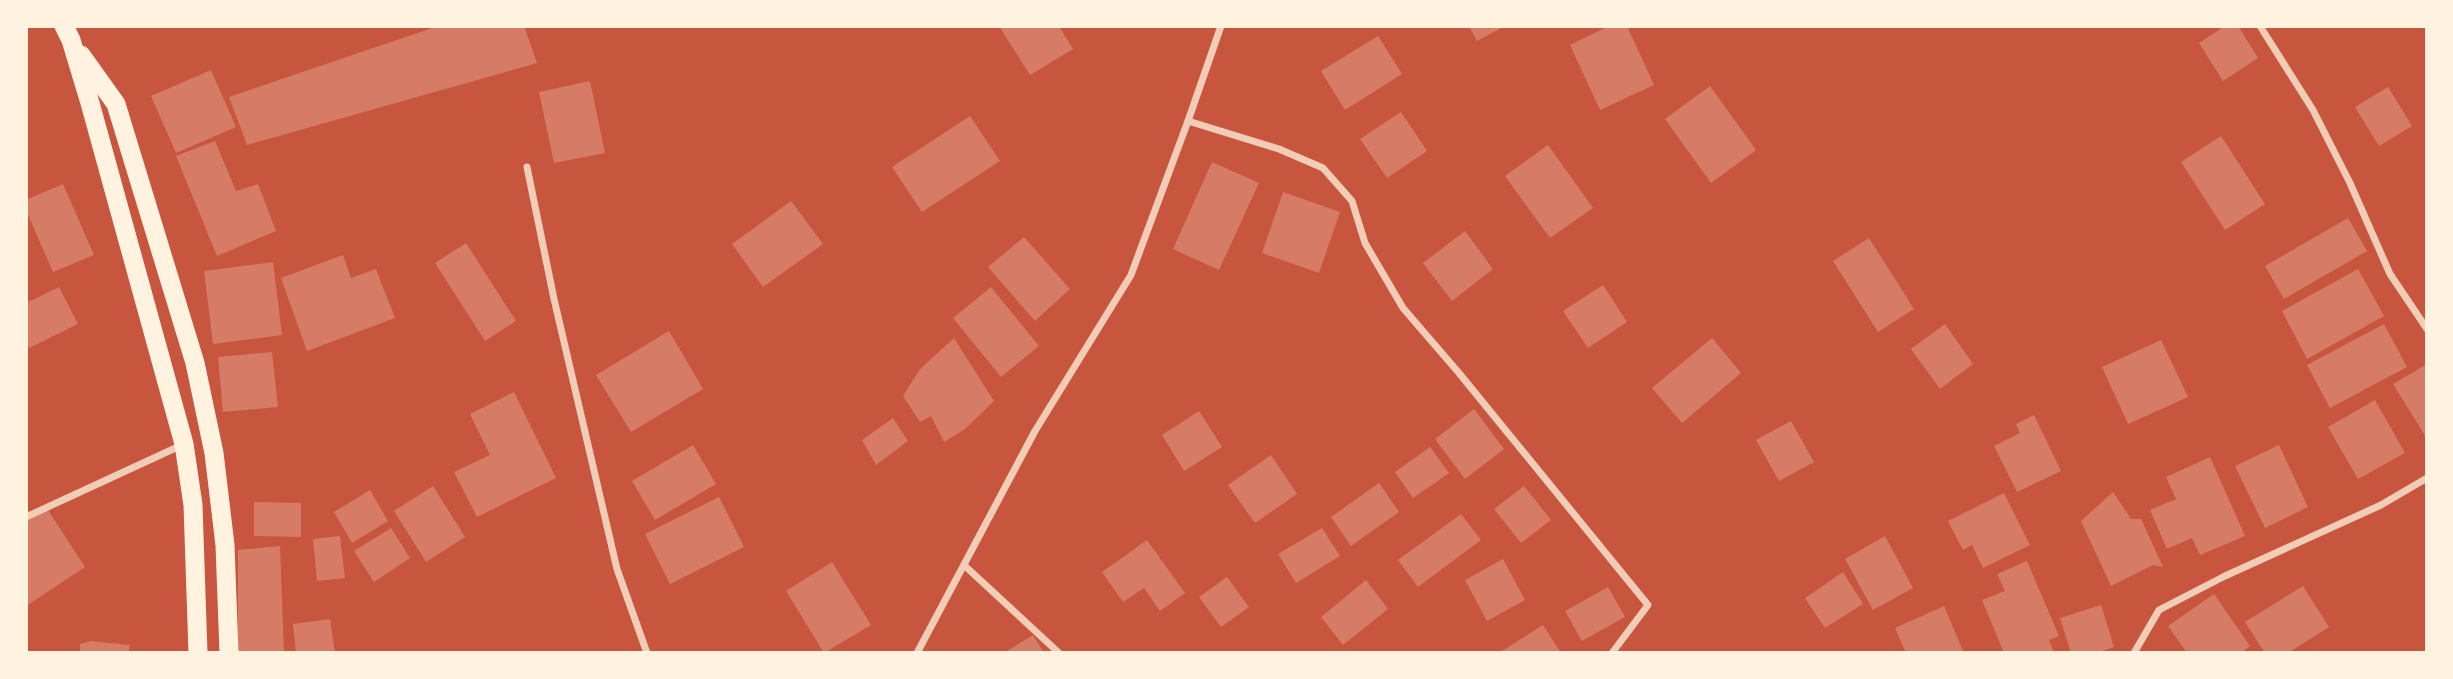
<svg xmlns="http://www.w3.org/2000/svg" width="2453" height="679" font-family="Karla,sans-serif">
<style>
.building{fill:#d67c66}
.lines{fill:none;stroke-linecap:round;stroke-linejoin:round}
.minor{stroke:#f1ccb7;stroke-width:7}
.trunk{stroke:#fff3e0;stroke-width:19}
</style>
<rect width="100%" height="100%" fill="#c8553d"/>
<g class="building">
<polygon points="438,26 524,26 537,63 247,145 229,97"/>
<polygon points="999,26 1059,26 1073,49 1030,75"/>
<polygon points="1469,26 1505,26 1477,41"/>
<polygon points="1609,26 1627,26 1654,85 1600,110 1570,45"/>
<polygon points="2225,26 2238,26 2258,58 2223,81 2199,43"/>
<polygon points="1378,36 1402,74 1345,110 1321,71"/>
<polygon points="211,70 236,127 176,153 151,96"/>
<polygon points="590,81 605,153 554,163 539,92"/>
<polygon points="1710,86 1756,150 1711,183 1665,119"/>
<polygon points="2388,87 2412,126 2379,146 2355,107"/>
<polygon points="1401,112 1427,151 1387,178 1360,139"/>
<polygon points="970,116 1000,161 922,212 892,167"/>
<polygon points="2221,136 2265,204 2225,230 2181,162"/>
<polygon points="215,141 236,191 258,184 276,231 217,256 176,156"/>
<polygon points="1548,145 1593,208 1550,238 1505,176"/>
<polygon points="1212,162 1259,183 1219,270 1173,249"/>
<polygon points="63,184 94,255 53,272 26,210 26,200"/>
<polygon points="1283,192 1340,212 1319,273 1262,253"/>
<polygon points="791,201 823,244 763,287 732,244"/>
<polygon points="2348,218 2367,251 2284,299 2265,266"/>
<polygon points="1465,231 1493,269 1452,301 1423,263"/>
<polygon points="1024,237 1070,289 1035,321 988,267"/>
<polygon points="1869,238 1914,309 1878,332 1833,261"/>
<polygon points="466,243 516,321 485,341 435,263"/>
<polygon points="343,255 351,278 376,269 395,318 307,351 281,278"/>
<polygon points="273,262 282,335 213,344 204,271"/>
<polygon points="2358,269 2384,316 2307,359 2282,311"/>
<polygon points="1603,285 1627,322 1588,348 1563,311"/>
<polygon points="59,287 78,324 29,348 26,342 26,303"/>
<polygon points="991,287 1039,346 1001,377 953,318"/>
<polygon points="1945,324 1973,364 1940,389 1911,349"/>
<polygon points="2384,324 2407,367 2330,408 2307,365"/>
<polygon points="669,331 703,389 631,432 596,375"/>
<polygon points="954,338 994,401 965,429 944,442 931,416 920,422 903,396 920,369"/>
<polygon points="1712,338 1741,373 1682,423 1652,388"/>
<polygon points="2161,340 2188,397 2128,424 2102,367"/>
<polygon points="272,352 278,407 223,412 218,357"/>
<polygon points="2427,364 2427,439 2393,384"/>
<polygon points="514,392 556,478 477,517 454,472 490,455 470,414"/>
<polygon points="2375,400 2405,453 2358,479 2328,427"/>
<polygon points="1474,409 1504,449 1465,479 1435,439"/>
<polygon points="1199,411 1222,447 1184,471 1162,435"/>
<polygon points="2034,415 2061,471 2017,492 1994,446 2020,433 2016,424"/>
<polygon points="893,418 908,441 876,465 862,440"/>
<polygon points="1791,421 1814,462 1779,481 1756,440"/>
<polygon points="693,445 716,484 655,520 632,481"/>
<polygon points="2279,445 2308,507 2265,528 2235,466"/>
<polygon points="1430,447 1449,473 1413,498 1395,472"/>
<polygon points="1271,455 1297,494 1255,523 1228,485"/>
<polygon points="2210,457 2245,536 2200,555 2192,538 2167,549 2150,510 2176,499 2166,477"/>
<polygon points="1379,483 1399,512 1351,546 1331,517"/>
<polygon points="433,486 465,537 426,562 394,511"/>
<polygon points="1524,486 1551,520 1521,543 1494,509"/>
<polygon points="370,490 388,521 352,543 334,512"/>
<polygon points="2113,492 2131,519 2141,519 2163,567 2153,565 2111,586 2081,521"/>
<polygon points="2004,493 2030,545 1983,568 1972,545 1963,550 1948,521"/>
<polygon points="719,497 744,547 670,584 645,534"/>
<polygon points="254,502 301,503 301,537 254,536"/>
<polygon points="46,507 85,567 26,606 26,520"/>
<polygon points="1461,514 1481,540 1418,587 1398,560"/>
<polygon points="391,528 410,558 374,582 354,551"/>
<polygon points="1322,528 1340,556 1296,583 1278,554"/>
<polygon points="340,536 345,578 317,581 313,539"/>
<polygon points="1885,536 1913,588 1873,610 1845,559"/>
<polygon points="1147,540 1185,593 1160,611 1144,588 1123,602 1102,572"/>
<polygon points="280,546 284,653 238,653 238,550"/>
<polygon points="1503,559 1525,600 1487,621 1465,580"/>
<polygon points="2027,561 2059,636 2049,640 2054,653 2004,653 1982,600 2005,591 1997,574"/>
<polygon points="832,562 871,625 824,653 786,591"/>
<polygon points="1843,572 1863,604 1825,628 1805,598"/>
<polygon points="1227,577 1249,607 1221,627 1199,597"/>
<polygon points="1366,580 1388,609 1343,645 1321,617"/>
<polygon points="2303,586 2329,627 2288,653 2265,653 2245,622"/>
<polygon points="1608,587 1625,617 1582,641 1565,611"/>
<polygon points="2214,594 2250,646 2241,653 2187,653 2168,626"/>
<polygon points="2101,605 2114,647 2096,653 2071,653 2060,618"/>
<polygon points="1944,606 1964,653 1906,653 1895,628"/>
<polygon points="330,619 335,653 296,653 293,624"/>
<polygon points="1543,625 1561,653 1499,653"/>
<polygon points="1033,635 1044,653 1004,653"/>
<polygon points="90,641 130,645 128,653 80,653 80,644"/>
</g>
<g class="lines">
<g class="minor">
<polyline points="2260,26 2313,110 2350,183 2390,274 2427,329"/>
<polyline points="1188,121 1279,149 1323,168 1352,201 1365,243 1403,308 1459,373 1648,605 1612,653"/>
<polyline points="527,167 554,299 617,569 647,653"/>
<polyline points="26,517 182,445"/>
<polyline points="965,566 1059,653"/>
<polyline points="917,653 1035,431 1131,275 1188,121 1221,26"/>
<polyline points="2134,653 2159,610 2225,576 2381,505 2427,478"/>
</g>
<g class="trunk">
<polyline points="64,26 71,40 90,103 184,444 193,505 198,653"/>
<polyline points="81,55 116,104 195,363 214,453 225,545 229,653"/>
</g>
</g>
<rect width="2453" height="679" fill="none" stroke="#fff3e0" stroke-width="56"/>
</svg>
